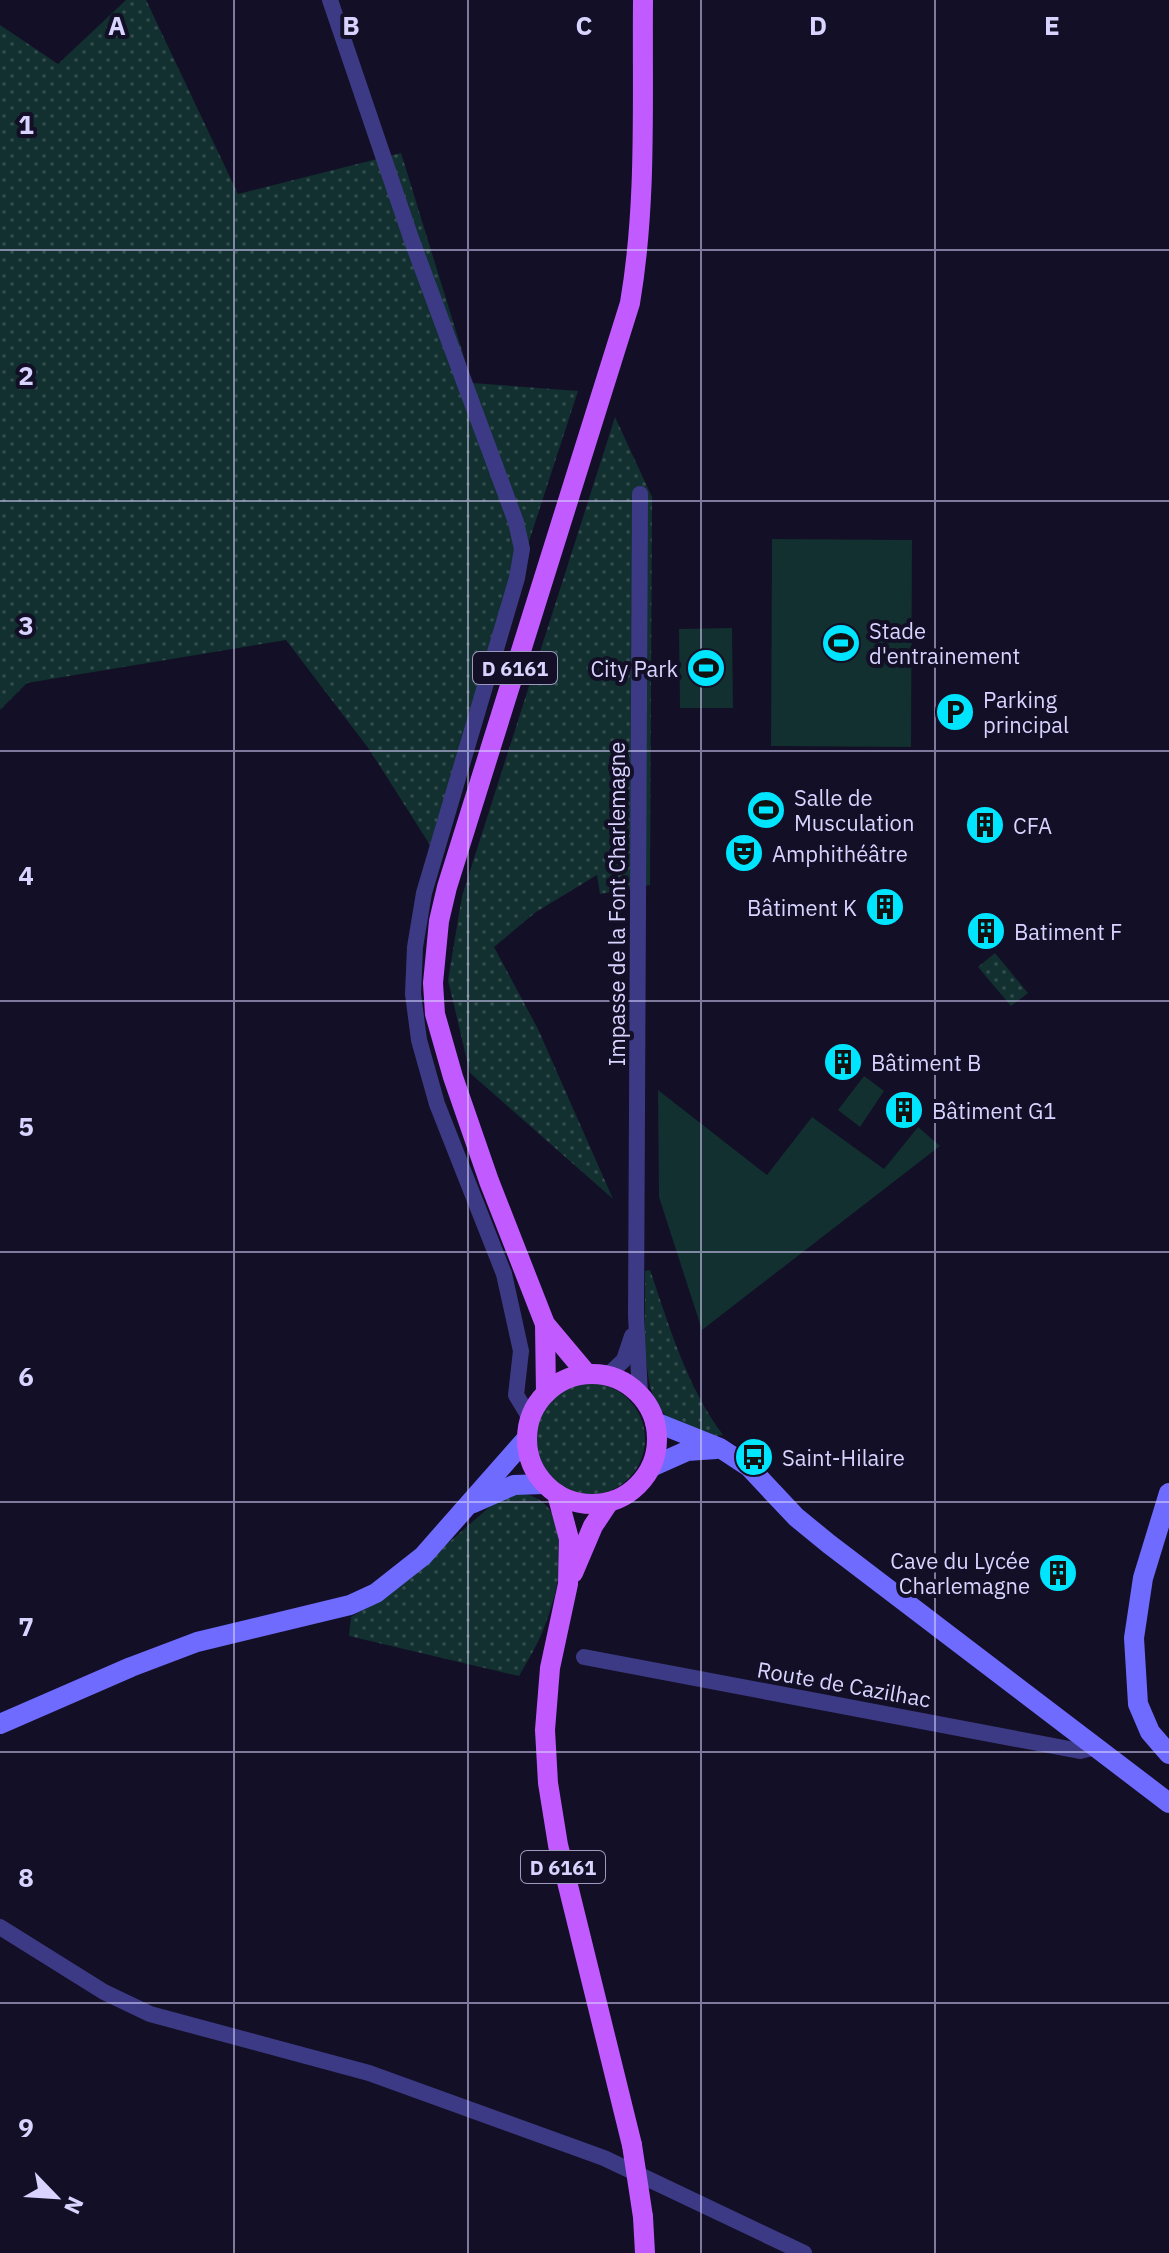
<svg xmlns="http://www.w3.org/2000/svg" width="1169" height="2253" font-family="'IBM Plex Sans',sans-serif">
<style>
.grass{fill:url(#grass-dots)}
.park{fill:#12302f}
.lines{fill:none;stroke-linecap:round;stroke-linejoin:round}
.street{stroke:#3d3a85;stroke-width:16}
.secondary{stroke:#6f6bff;stroke-width:20}
.primary{stroke:#c25bff;stroke-width:20}
.primary-bridge{stroke:#c25bff;stroke-width:20}
.grid{fill:none;stroke:#d9d4ff;stroke-width:2;stroke-opacity:0.55}
.labels{text-anchor:middle;dominant-baseline:central;stroke-width:8;stroke-linejoin:round;paint-order:stroke}
.shield{fill:#130f26;stroke:#9e99be;stroke-width:2}
.shield-label{font-size:20px;font-weight:bold;fill:#d9d4ff}
.poi-label{font-size:22px;fill:#d9d4ff;stroke:#130f26;text-anchor:start}
.street-label{font-size:22px;fill:#d9d4ff;stroke:#130f26}
.grid-label{font-size:26px;text-anchor:middle;font-weight:bold;fill:#d9d4ff;stroke:#130f26;stroke-width:8;stroke-linejoin:round;paint-order:stroke}
</style>
<defs>
<pattern id="grass-dots" width="8" height="8" patternUnits="userSpaceOnUse" patternTransform="scale(2)"><rect width="8" height="8" fill="#12302f"/><path d="M2 2h.1M6 6h.1" fill="none" stroke="#344d4e" stroke-width="1.8" stroke-linecap="round"/></pattern>
</defs>
<rect width="100%" height="100%" fill="#130f26"/>
<g class="grass">
<polygon points="126,0 146,0 238,194 401,153 472,383 578,391 430,845 369,749 286,640 27,683 0,710 0,25 58,64"/>
<polygon points="615,417 652,497 650,885 600,894 597,875 536,912 494,947 538,1029 613,1199 470,1073 448,980 462,896"/>
<polygon points="995,953 1028,993 1011,1006 978,967"/>
<path d="M 650,1270 C 670,1328 686,1385 723,1435 C 710,1438 700,1432 688,1427 C 676,1422 665,1418 658,1406 C 640,1378 646,1306 645,1271 Z"/>
<circle cx="589" cy="1439" r="56"/>
<path d="M 519,1493 C 579,1500 561,1586 545,1625 C 539,1643 528,1660 519,1676 L 349,1636 L 351,1617 L 393,1591 L 494,1503 Z"/>
</g>
<g class="park">
<polygon points="772,539 912,540 911,747 771,746"/>
<polygon points="732,628 733,708 680,708 679,629"/>
<polygon points="864,1076 884,1091 860,1127 838,1110"/>
<polygon points="658,1090 767,1175 812,1117 884,1169 918,1127 940,1146 702,1330 659,1197"/>
</g>
<g class="lines">
<g class="street">
<polyline points="330,0 412,241 516,522 522,549 517,578 424,893 415,947 413,994 419,1040 437,1104 504,1274 521,1351 516,1395 530,1418"/>
<polyline points="640,494 636,1315 640,1395"/>
<polyline points="608,1375 624,1360 632,1336"/>
<polyline points="584,1657 1080,1751 1096,1747"/>
<polyline points="0,1927 104,1992 150,2014 369,2073 604,2158 804,2253"/>
</g>
<g class="secondary">
<polyline points="655,1422 720,1448 749,1467 796,1517 829,1544 1169,1803"/>
<polyline points="651,1467 687,1451 716,1449"/>
<polyline points="1169,1493 1143,1578 1134,1638 1138,1704 1150,1732 1169,1754"/>
<polyline points="473,1503 514,1485 544,1484"/>
<polyline points="0,1724 131,1667 197,1642 350,1605 376,1593 423,1556 527,1438"/>
</g>
<g class="primary">
<polyline points="545,1324 546,1393"/>
<path d="M 587,1374 L 545,1324 L 489,1181 L 453,1077 L 435,1014 L 433,983 L 439,921 L 447,887 L 630,303 C 647,203 642,101 643,0"/>
<circle cx="592" cy="1439" r="65"/>
<polyline points="557,1494 569,1539 568,1584 550,1668 545,1730 548,1783 558,1845 632,2145"/>
<polyline points="573,1573 593,1526 609,1502"/>
<polyline points="643,2217 645,2253"/>
</g>
<polyline class="primary-bridge" points="632,2145 643,2217"/>
</g>
<path class="grid" d="M 234,0 L 234,2253M 468,0 L 468,2253M 701,0 L 701,2253M 935,0 L 935,2253M 0,250 L 1169,250M 0,501 L 1169,501M 0,751 L 1169,751M 0,1001 L 1169,1001M 0,1252 L 1169,1252M 0,1502 L 1169,1502M 0,1752 L 1169,1752M 0,2003 L 1169,2003"/>
<defs>
<g id="stadium-disc" transform="scale(2)"><circle r="9.5" fill="#00e5ff" stroke="#130f26"/><path d="M0-5a6.5 5 0 1 0 0 10a6.5 5 0 1 0 0-10ZM-3.5-1.8h7v3.6h-7Z" fill="#111"/></g>
<g id="parking-disc" transform="scale(2)"><circle r="9.5" fill="#00e5ff" stroke="#130f26"/><path d="M-3.5-5.5H1a3.5 3.5 0 0 1 0 7H-1V5.5H-3.5ZM-1-3.4V-.6H.8a1.4 1.4 0 0 0 0-2.8Z" fill="#111"/></g>
<g id="building-disc" transform="scale(2)"><circle r="9.5" fill="#00e5ff" stroke="#130f26"/><path d="M-4-6H4V6H1V3H-1V6H-4ZM-2.5-4.3h1.7v1.8h-1.7ZM.8-4.3h1.7v1.8H.8ZM-2.5-1h1.7V.8h-1.7ZM.8-1h1.7V.8H.8Z" fill="#111"/></g>
<g id="theatre-disc" transform="scale(2)"><circle r="9.5" fill="#00e5ff" stroke="#130f26"/><path d="M-5-5.5Q0-4 5-5.5V0Q5 5 0 6Q-5 5-5 0ZM-3.3-2.5H-1v1.5H-3.3ZM1-2.5H3.3v1.5H1ZM-2.8 1Q0 5.5 2.8 1Z" fill="#111"/></g>
<g id="bus-disc" transform="scale(2)"><circle r="9.5" fill="#00e5ff" stroke="#130f26"/><path d="M-5-6H5V4H4V6H2V4H-2V6H-4V4H-5ZM-3.5-4V0h7V-4ZM-3.5 1.2v1.5H-2V1.2ZM2 1.2v1.5H3.5V1.2Z" fill="#111"/></g>
</defs>
<g fill-rule="evenodd">
<use href="#stadium-disc" x="841" y="643"/>
<use href="#stadium-disc" x="706" y="668"/>
<use href="#parking-disc" x="955" y="712"/>
<use href="#stadium-disc" x="766" y="810"/>
<use href="#building-disc" x="985" y="825"/>
<use href="#theatre-disc" x="744" y="853"/>
<use href="#building-disc" x="885" y="907"/>
<use href="#building-disc" x="986" y="931"/>
<use href="#building-disc" x="843" y="1062"/>
<use href="#building-disc" x="904" y="1110"/>
<use href="#bus-disc" x="754" y="1457"/>
<use href="#building-disc" x="1058" y="1573"/>
</g>
<g class="labels">
<g class="shield">
<rect x="473" y="652" width="84" height="32" rx="6"/>
<rect x="521" y="1851" width="84" height="32" rx="6"/>
</g>
<g class="shield-label">
<text x="515" y="668">D 6161</text>
<text x="563" y="1867">D 6161</text>
</g>
<g class="poi-label">
<text x="869" y="630">Stade<tspan x="869" dy="25">d'entrainement</tspan></text>
<text x="678" y="668" text-anchor="end">City Park</text>
<text x="983" y="699">Parking<tspan x="983" dy="25">principal</tspan></text>
<text x="794" y="797">Salle de<tspan x="794" dy="25">Musculation</tspan></text>
<text x="1013" y="825">CFA</text>
<text x="772" y="853">Amphithéâtre</text>
<text x="857" y="907" text-anchor="end">Bâtiment K</text>
<text x="1014" y="931">Batiment F</text>
<text x="871" y="1062">Bâtiment B</text>
<text x="932" y="1110">Bâtiment G1</text>
<text x="782" y="1457">Saint-Hilaire</text>
<text x="1030" y="1560" text-anchor="end">Cave du Lycée<tspan x="1030" dy="25">Charlemagne</tspan></text>
</g>
<g class="street-label">
<text transform="translate(616 904) rotate(-90)">Impasse de la Font Charlemagne</text>
<text transform="translate(844 1684) rotate(10)">Route de Cazilhac</text>
</g>
</g>
<g class="grid-label">
<text x="117" y="35">A</text>
<text x="351" y="35">B</text>
<text x="584" y="35">C</text>
<text x="818" y="35">D</text>
<text x="1052" y="35">E</text>
<text x="26" y="134">1</text>
<text x="26" y="385">2</text>
<text x="26" y="635">3</text>
<text x="26" y="885">4</text>
<text x="26" y="1136">5</text>
<text x="26" y="1386">6</text>
<text x="26" y="1636">7</text>
<text x="26" y="1887">8</text>
<text x="26" y="2137">9</text>
</g>
<g transform="translate(56 2197) rotate(115)" stroke="#130f26" stroke-width="6" paint-order="stroke">
<path d="M0-6L14 30L0 20L-14 30Z" fill="#d9d4ff"/>
<text y="-12" font-size="22" font-weight="bold" text-anchor="middle" fill="#d9d4ff">N</text>
</g>
</svg>
